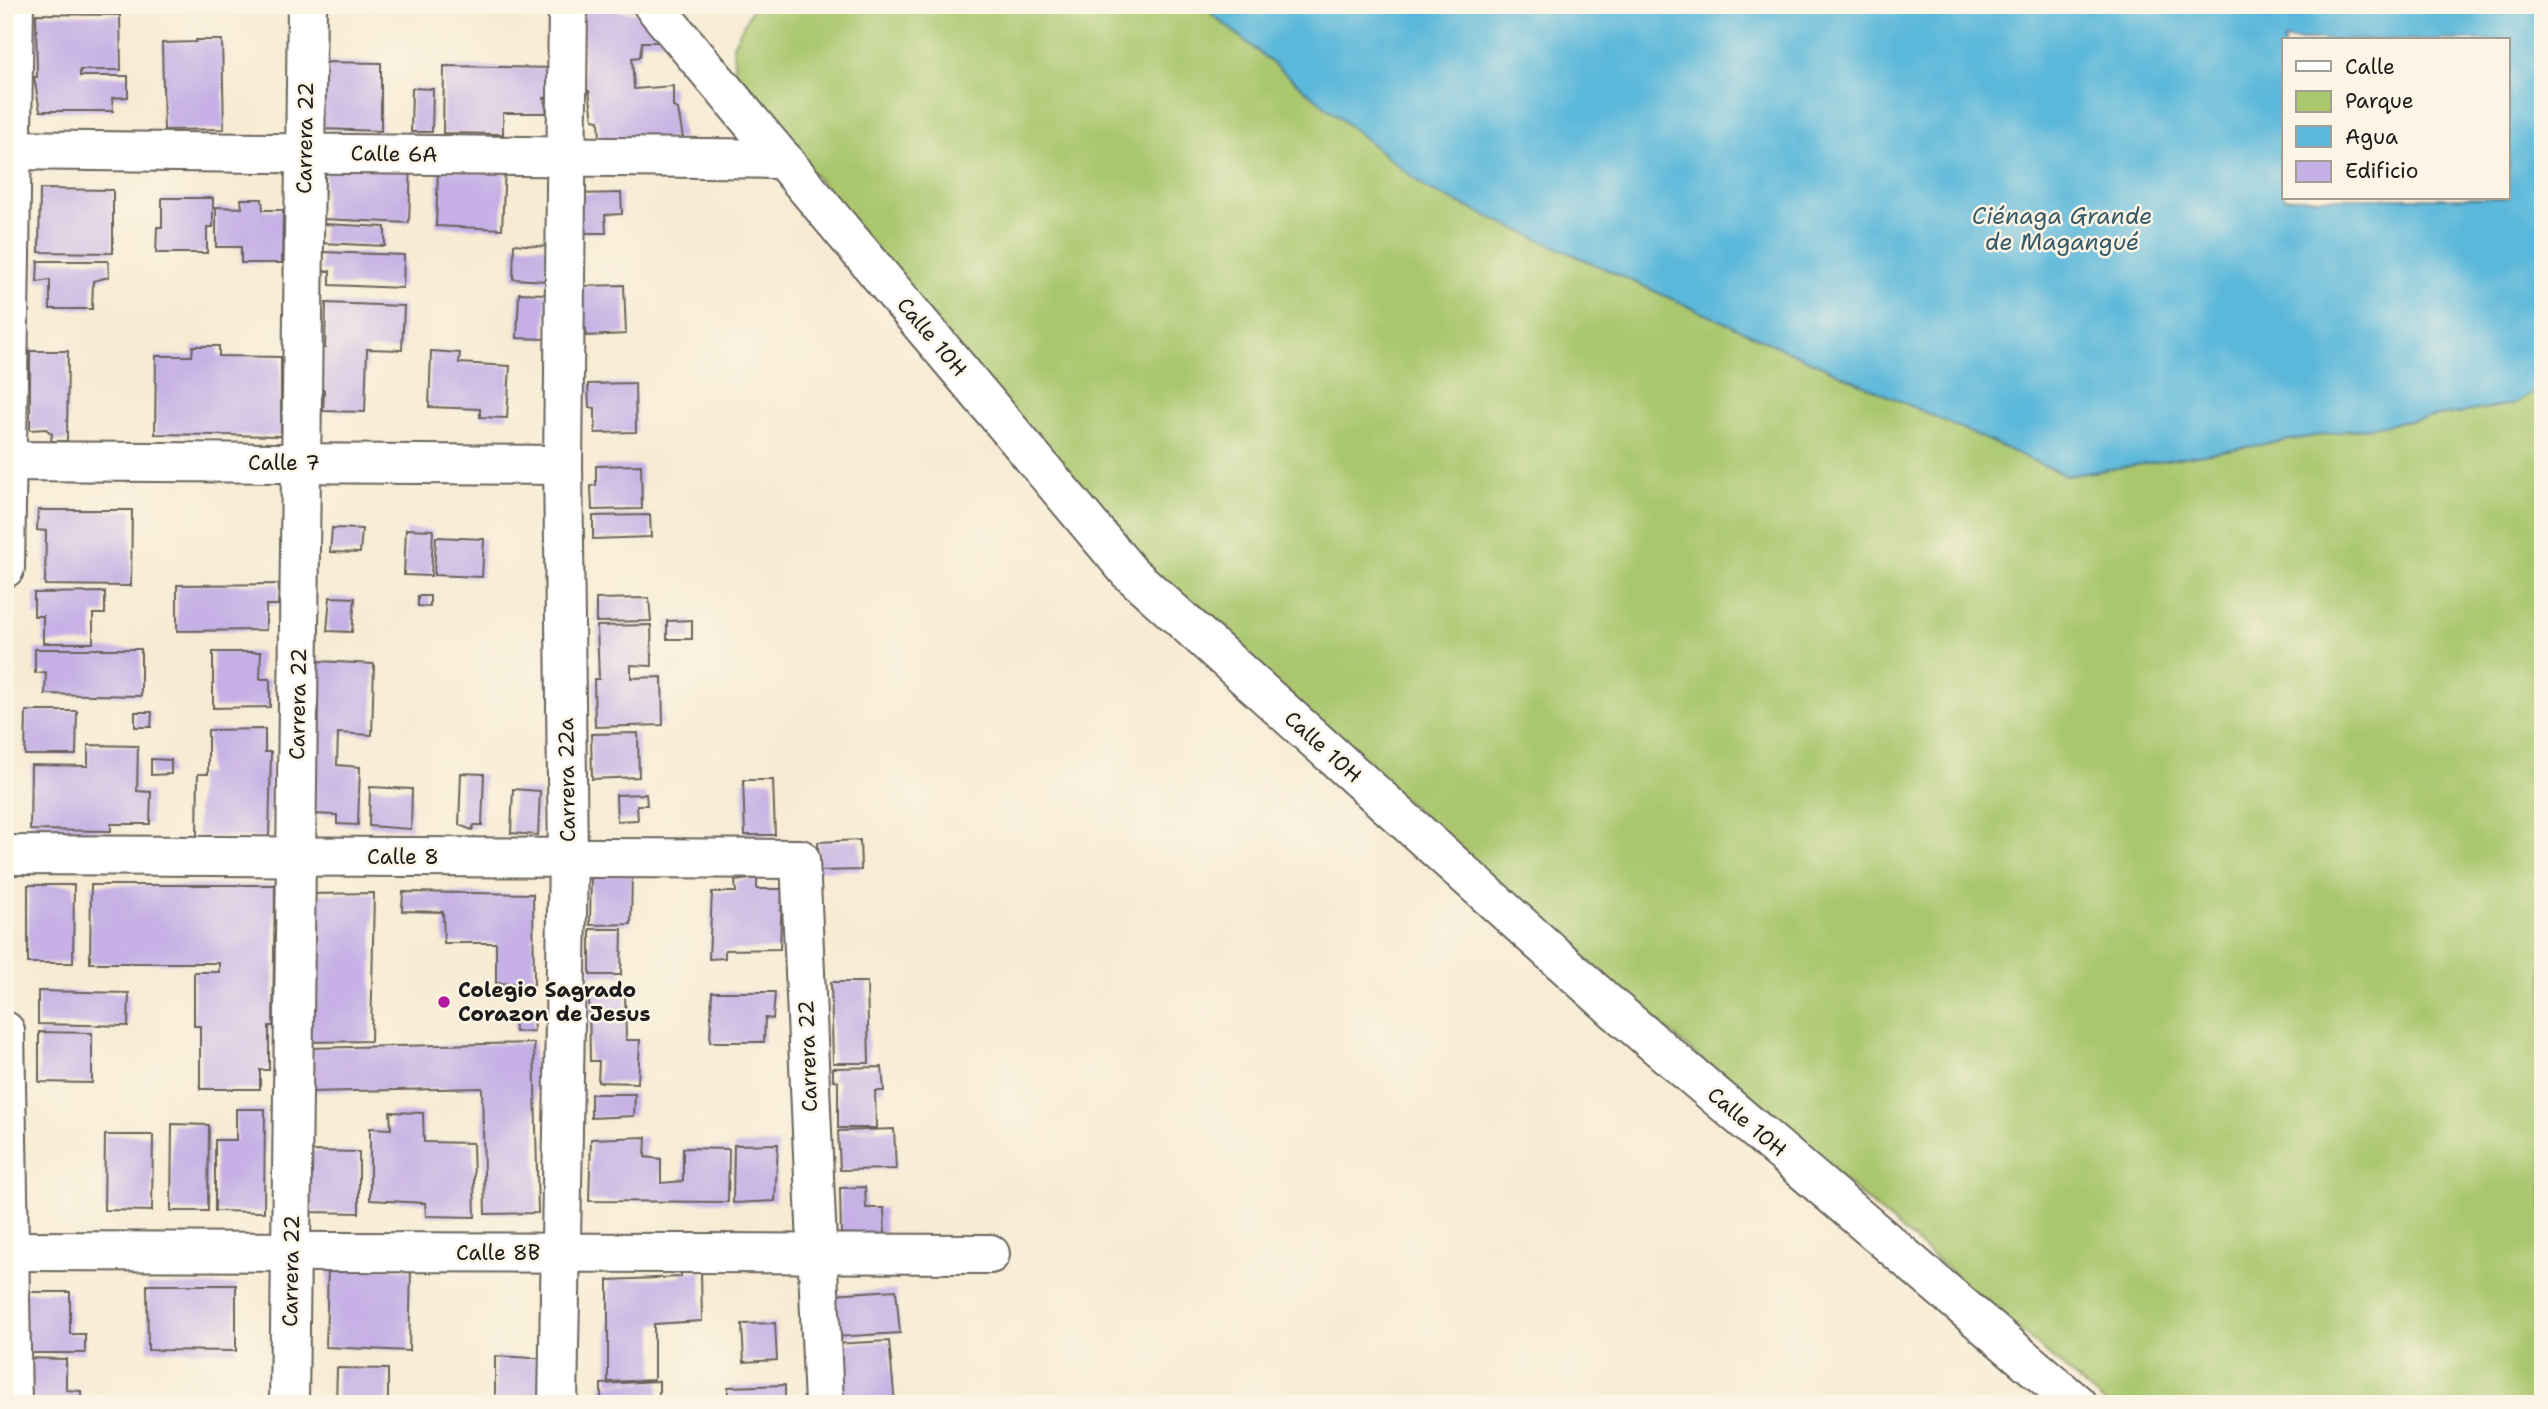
<svg xmlns="http://www.w3.org/2000/svg" width="2548" height="1409" font-family="'Shantell Sans',sans-serif">
<style>
.green{fill:#aac76e;stroke:#637245;stroke-width:2}
.water{fill:#5cb8da;stroke:#3c6a7b;stroke-width:2;fill-rule:evenodd}
.building{fill:#c6b0e5}
.lines{fill:none;stroke-linecap:round;stroke-linejoin:round}
.minor-casing{stroke:#69645c;stroke-width:42}
.minor{stroke:#fff;stroke-width:38}
.poi-dot{fill:#b5179e;stroke:#fcf5e5;stroke-width:2.5}
.labels{text-anchor:middle;dominant-baseline:central;stroke-width:5;stroke-linejoin:round;paint-order:stroke}
.street-label{font-size:21px;fill:#1c1c1c;stroke:#fcf5e5}
.poi-label{font-size:21px;font-weight:bold;fill:#1c1c1c;stroke:#fcf5e5;text-anchor:start}
.water-label{font-size:23px;font-style:italic;fill:#365a68;stroke:#fcf5e5}
</style>
<rect width="100%" height="100%" fill="#fcf5e5"/>
<filter id="ink" filterUnits="userSpaceOnUse"><feTurbulence type="fractalNoise" baseFrequency=".0143" numOctaves="2"/><feDisplacementMap in="SourceGraphic" scale="14" xChannelSelector="R" yChannelSelector="G"/><feConvolveMatrix kernelMatrix="1 2 1 2 8 2 1 2 1" color-interpolation-filters="sRGB"/></filter>
<filter id="wash" filterUnits="userSpaceOnUse"><feTurbulence type="fractalNoise" baseFrequency=".00686" numOctaves="4" result="noise"/><feDisplacementMap in="SourceGraphic" scale="28" xChannelSelector="R" yChannelSelector="G"/><feGaussianBlur stdDeviation="1.57" result="paint"/><feColorMatrix in="noise" values="0 0 0 0 0 0 0 0 0 0 0 0 0 0 0 0 0 1.4 0 .05"/><feComposite in="paint" operator="in"/></filter>
<g filter="url(#wash)">
<rect width="100%" height="100%" fill="#f7ebd3"/>
<polygon class="green" points="754,5 1201,5 1427,189 2067,476 2513,404 2543,386 2543,1404 2106,1404 1627,996 1139,565 735,80 733,45"/>
<path class="water" d="M 1201,5 L 2543,5 L 2543,386 L 2513,404 L 2067,476 L 1427,189 ZM 2284,40 L 2508,40 L 2508,198 L 2284,198 Z"/>
<g id="blocks">
<g class="building">
<polygon points="581,5 615,5 615,10 641,13 665,42 642,42 640,57 632,58 634,89 673,86 673,107 678,109 683,138 600,141 599,120 593,119 589,91 585,91"/>
<polygon points="36,14 120,15 121,70 80,70 80,76 128,76 128,97 112,98 113,111 40,111 34,77 37,77"/>
<polygon points="196,40 222,40 224,129 164,130 162,43 196,42"/>
<polygon points="321,62 381,63 381,131 321,129"/>
<polygon points="444,66 556,68 556,97 544,98 547,113 503,113 503,134 443,133"/>
<polygon points="412,88 433,89 432,132 411,132"/>
<polygon points="326,158 411,162 409,223 323,219"/>
<polygon points="505,167 502,229 436,226 438,171"/>
<polygon points="40,189 113,190 113,253 39,252"/>
<polygon points="621,193 622,214 605,215 606,233 577,233 576,194"/>
<polygon points="162,198 213,198 213,227 207,227 207,253 156,253 157,227 162,227"/>
<polygon points="241,199 262,199 263,210 283,210 282,263 241,263 241,247 216,247 216,207 242,208"/>
<polygon points="323,224 385,227 385,246 322,243"/>
<polygon points="514,244 548,247 547,281 513,279"/>
<polygon points="322,252 404,255 403,288 330,285 330,271 321,271"/>
<polygon points="38,261 108,261 109,277 93,281 92,309 50,309 50,280 37,282"/>
<polygon points="624,285 626,334 586,336 586,329 581,324 579,286"/>
<polygon points="519,293 547,294 545,339 517,338"/>
<polygon points="326,303 404,306 402,350 367,349 365,412 323,411 324,390 316,390 318,348 325,348"/>
<polygon points="193,346 219,346 219,356 281,357 281,436 155,434 156,356 192,356"/>
<polygon points="30,351 68,351 67,441 51,441 52,434 46,429 30,430"/>
<polygon points="431,351 460,353 459,363 510,366 507,418 480,417 480,409 429,407"/>
<polygon points="635,383 636,432 595,433 595,408 589,407 588,384"/>
<polygon points="641,465 642,509 592,510 591,486 596,485 596,466"/>
<polygon points="38,510 132,510 131,586 45,585 46,531 37,530"/>
<polygon points="650,515 651,537 593,539 593,516"/>
<polygon points="332,528 362,529 360,553 330,552"/>
<polygon points="406,529 433,530 431,576 404,575"/>
<polygon points="436,537 484,539 482,577 434,575"/>
<polygon points="279,584 278,605 266,605 266,630 177,631 177,585"/>
<polygon points="105,592 105,614 93,614 93,643 43,643 43,616 34,616 34,593"/>
<polygon points="418,596 430,596 430,607 418,606"/>
<polygon points="330,597 355,598 352,632 327,631"/>
<polygon points="649,598 651,621 596,622 596,599"/>
<polygon points="692,620 692,639 667,639 667,621"/>
<polygon points="651,625 652,666 631,665 631,678 662,677 663,725 595,727 594,679 599,679 597,626"/>
<polygon points="35,649 141,649 141,696 45,694 46,672 35,673"/>
<polygon points="213,652 261,652 260,679 270,679 270,707 213,708"/>
<polygon points="318,661 374,664 372,735 338,733 337,765 360,767 358,825 337,824 337,815 313,814"/>
<polygon points="26,711 77,711 76,755 25,755"/>
<polygon points="135,712 152,712 151,727 135,727"/>
<polygon points="265,729 265,752 271,752 269,837 197,837 198,774 208,774 208,730"/>
<polygon points="638,733 639,777 592,779 591,734"/>
<polygon points="88,745 138,746 137,791 151,792 150,824 111,824 111,831 30,830 31,765 88,766"/>
<polygon points="151,759 171,760 171,774 151,775"/>
<polygon points="461,773 484,774 482,825 474,825 472,830 459,825"/>
<polygon points="743,780 773,780 775,835 745,835"/>
<polygon points="370,787 412,789 411,829 369,826"/>
<polygon points="513,789 540,791 538,835 511,833"/>
<polygon points="646,794 647,805 637,805 638,820 617,821 616,795"/>
<polygon points="860,840 861,870 819,871 818,842"/>
<polygon points="632,873 631,924 590,925 591,874"/>
<polygon points="757,878 757,889 782,889 780,949 725,950 725,958 709,959 712,892 736,892 735,881"/>
<polygon points="28,885 74,885 73,963 28,963"/>
<polygon points="91,885 275,885 273,1026 269,1026 269,1070 260,1070 260,1089 200,1089 200,1026 194,1026 194,972 219,972 219,963 90,963"/>
<polygon points="403,892 533,894 534,985 496,983 496,943 444,943 443,912 402,911"/>
<polygon points="374,893 371,1041 308,1042 309,894"/>
<polygon points="590,929 622,929 621,975 590,975"/>
<polygon points="831,982 867,982 869,1063 833,1063"/>
<polygon points="589,990 625,991 626,1040 640,1040 638,1083 598,1082 599,1061 590,1061"/>
<polygon points="38,991 129,993 128,1026 38,1024"/>
<polygon points="712,992 775,992 773,1019 765,1018 764,1042 710,1042"/>
<polygon points="533,1012 534,1031 515,1032 514,1013"/>
<polygon points="39,1032 92,1033 92,1083 39,1082"/>
<polygon points="534,1043 538,1213 485,1214 482,1088 310,1092 308,1048"/>
<polygon points="882,1067 884,1091 875,1091 876,1128 838,1128 838,1081 833,1080 833,1068"/>
<polygon points="591,1094 635,1094 634,1116 591,1118"/>
<polygon points="236,1109 265,1109 264,1212 215,1211 215,1140 236,1140"/>
<polygon points="390,1112 423,1113 424,1142 473,1143 475,1217 426,1216 425,1203 370,1200 370,1128 391,1129"/>
<polygon points="172,1124 209,1125 208,1211 171,1211"/>
<polygon points="894,1129 896,1169 840,1170 838,1131"/>
<polygon points="105,1135 153,1135 152,1211 104,1210"/>
<polygon points="646,1137 645,1157 661,1159 661,1183 683,1181 683,1148 729,1149 728,1202 589,1201 591,1139"/>
<polygon points="778,1144 775,1201 733,1203 734,1145"/>
<polygon points="309,1151 359,1152 359,1213 309,1212"/>
<polygon points="865,1187 866,1208 884,1208 885,1234 841,1235 840,1188"/>
<polygon points="328,1266 411,1269 409,1351 326,1347"/>
<polygon points="701,1271 702,1321 654,1324 654,1380 608,1382 608,1280 681,1277 681,1272"/>
<polygon points="147,1285 236,1285 236,1351 148,1350"/>
<polygon points="896,1290 900,1333 834,1337 831,1294"/>
<polygon points="22,1292 70,1292 70,1334 85,1334 85,1353 21,1353"/>
<polygon points="775,1323 777,1360 744,1362 742,1324"/>
<polygon points="889,1341 895,1404 838,1404 834,1344"/>
<polygon points="495,1356 552,1359 550,1404 495,1404"/>
<polygon points="22,1358 66,1359 66,1390 81,1391 81,1404 22,1404"/>
<polygon points="337,1368 388,1369 388,1404 336,1404"/>
<polygon points="659,1381 659,1404 601,1404 601,1384"/>
<polygon points="785,1385 785,1404 728,1404 728,1387"/>
</g>
</g>
</g>
<g filter="url(#ink)">
<use href="#blocks" fill-opacity="0" stroke="#69645c" stroke-width="2"/>
<g class="lines">
<g class="minor-casing">
<g id="minor">
<polyline points="653,5 1129,572 1614,1009 2077,1404"/>
<polyline points="5,150 783,159"/>
<polyline points="5,461 563,465"/>
<polyline points="5,568 14,5"/>
<polyline points="5,855 800,859 824,1404"/>
<polyline points="5,1031 12,1404"/>
<polyline points="5,1251 990,1254"/>
<polyline points="289,1404 307,5"/>
<polyline points="558,1404 568,858 563,465 568,5"/>
</g>
</g>
<use href="#minor" class="minor"/>
</g>
</g>
<circle class="poi-dot" cx="444" cy="1002" r="7"/>
<g class="labels">
<g class="street-label">
<text transform="translate(305 138) rotate(-89)">Carrera 22</text>
<text transform="translate(394 154) rotate(1)">Calle 6A</text>
<text transform="translate(932 337) rotate(50)">Calle 10H</text>
<text x="284" y="463">Calle 7</text>
<text transform="translate(298 704) rotate(-89)">Carrera 22</text>
<text transform="translate(1323 747) rotate(42)">Calle 10H</text>
<text transform="translate(567 780) rotate(-91)">Carrera 22a</text>
<text x="403" y="857">Calle 8</text>
<text transform="translate(808 1056) rotate(-92)">Carrera 22</text>
<text transform="translate(1747 1122) rotate(40)">Calle 10H</text>
<text x="498" y="1253">Calle 8B</text>
<text transform="translate(291 1271) rotate(-89)">Carrera 22</text>
</g>
<g class="poi-label">
<text x="458" y="990">Colegio Sagrado<tspan x="458" dy="24">Corazon de Jesus</tspan></text>
</g>
<g class="water-label">
<text x="2062" y="216">Ciénaga Grande<tspan x="2062" dy="26">de Magangué</tspan></text>
</g>
</g>
<rect width="2548" height="1409" fill="none" stroke="#fcf5e5" stroke-width="28"/>
<rect x="2282" y="38" width="228" height="161" fill="#fcf5e5" stroke="#a29e95" stroke-width="2"/>
<rect x="2296" y="61" width="35" height="10" fill="#ffffff" stroke="#a29e95" stroke-width="2"/>
<text x="2345" y="74" font-size="21" fill="#1c1c1c">Calle</text>
<rect x="2296" y="91" width="35" height="21" fill="#aac76e" stroke="#a29e95" stroke-width="2"/>
<text x="2345" y="108" font-size="21" fill="#1c1c1c">Parque</text>
<rect x="2296" y="126" width="35" height="21" fill="#5cb8da" stroke="#a29e95" stroke-width="2"/>
<text x="2345" y="144" font-size="21" fill="#1c1c1c">Agua</text>
<rect x="2296" y="161" width="35" height="21" fill="#c6b0e5" stroke="#a29e95" stroke-width="2"/>
<text x="2345" y="178" font-size="21" fill="#1c1c1c">Edificio</text>
</svg>
